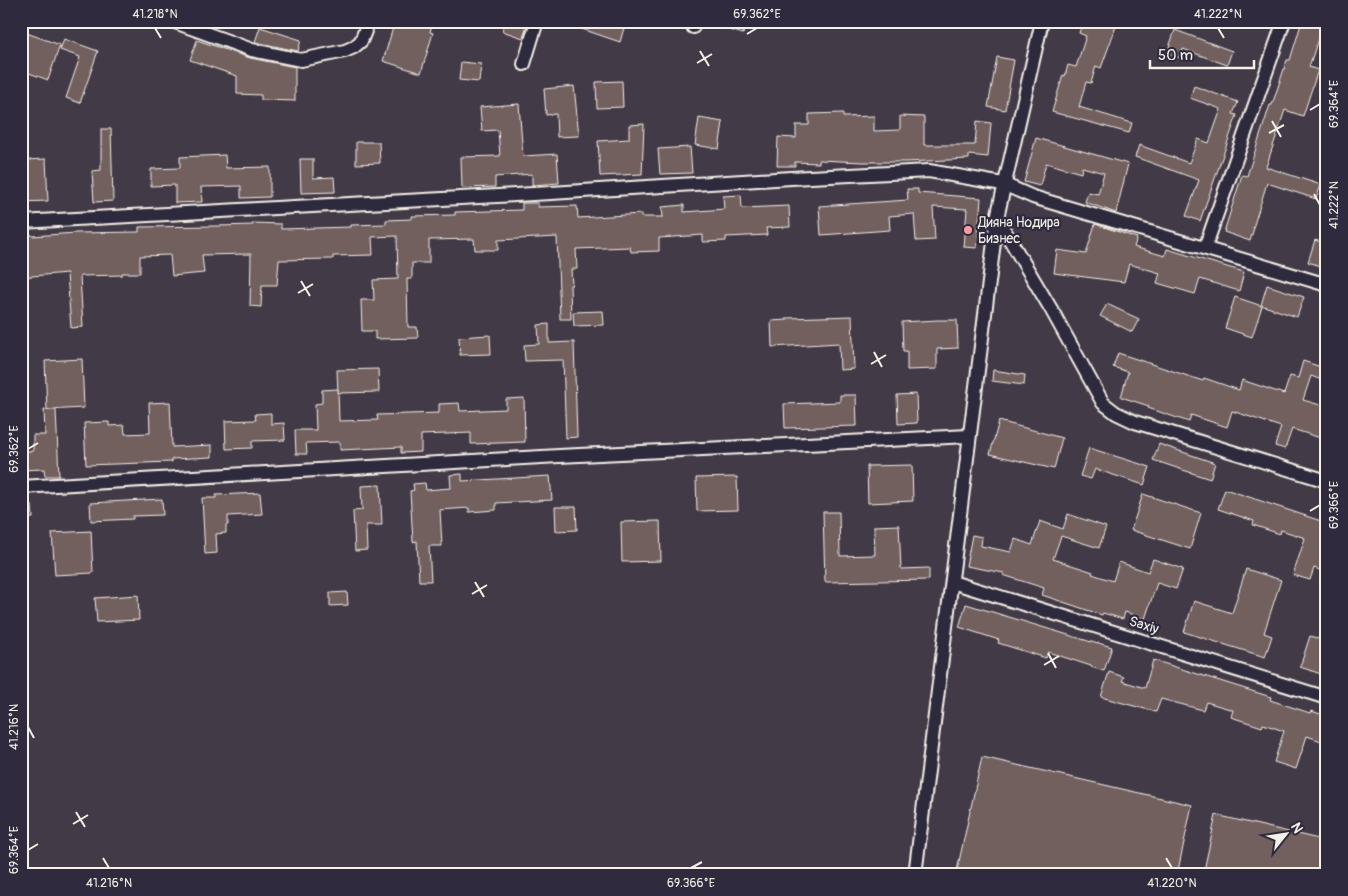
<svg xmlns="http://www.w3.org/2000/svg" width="1348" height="896" font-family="Pangolin,sans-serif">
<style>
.building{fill:#72605f;stroke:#f4f1e8}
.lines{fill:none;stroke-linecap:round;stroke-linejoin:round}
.street-casing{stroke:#f4f1e8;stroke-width:16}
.street{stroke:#2f2a3d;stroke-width:12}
.ticks{fill:none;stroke:#f4f1e8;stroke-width:2}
.poi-dot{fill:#ff9aa2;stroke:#2f2a3d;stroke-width:2}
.labels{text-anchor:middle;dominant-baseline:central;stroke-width:4.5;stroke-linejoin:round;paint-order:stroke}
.poi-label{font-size:14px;fill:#f4f1e8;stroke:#2f2a3d;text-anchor:start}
.street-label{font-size:14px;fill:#f4f1e8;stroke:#2f2a3d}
.neatline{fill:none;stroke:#f4f1e8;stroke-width:2}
.ticks-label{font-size:12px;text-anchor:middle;fill:#f4f1e8}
</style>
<rect width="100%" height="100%" fill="#433a47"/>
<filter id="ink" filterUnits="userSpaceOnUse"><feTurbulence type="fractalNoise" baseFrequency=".02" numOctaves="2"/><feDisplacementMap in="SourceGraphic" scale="10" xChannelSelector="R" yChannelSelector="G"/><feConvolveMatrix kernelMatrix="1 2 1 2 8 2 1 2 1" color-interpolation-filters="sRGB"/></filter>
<g filter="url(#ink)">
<g class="building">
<polygon points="395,21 433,21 430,32 433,33 421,73 383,61"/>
<polygon points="505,21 528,21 523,38 502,31"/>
<polygon points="568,21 626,21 620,42 567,24"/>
<polygon points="710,21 747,21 743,34 710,24"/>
<polygon points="1083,21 1118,21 1101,68 1096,66 1091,83 1086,82 1079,107 1132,123 1129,133 1052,112 1063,75 1065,76 1068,65 1076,67 1086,36 1079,33"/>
<polygon points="1302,21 1324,21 1309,67 1318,70 1303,116 1285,110 1266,167 1321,185 1316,199 1267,183 1253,228 1254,228 1250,241 1224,232 1242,175 1247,176 1270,105 1272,105 1287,60 1290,60"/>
<polygon points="260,27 301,40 298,51 255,42"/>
<polygon points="1175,30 1232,51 1227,65 1183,49 1180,58 1167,53"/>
<polygon points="21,31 60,45 48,80 21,70"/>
<polygon points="64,39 98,51 80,103 66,98 80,57 60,50"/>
<polygon points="197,40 250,58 295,67 295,101 261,100 261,95 237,94 237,76 190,60"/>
<polygon points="997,57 1014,60 1005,110 988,107"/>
<polygon points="461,62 481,64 479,82 459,80"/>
<polygon points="622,81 623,107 597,108 596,82"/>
<polygon points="574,86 579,136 557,137 556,114 546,115 544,89"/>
<polygon points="1194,86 1238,102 1233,114 1237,115 1200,221 1186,216 1199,180 1135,157 1139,145 1189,163 1198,139 1209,143 1221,109 1190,98"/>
<polygon points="519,104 523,156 557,154 559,183 532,185 532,174 495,177 495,187 462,188 461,157 500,156 498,130 482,131 480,107"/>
<polygon points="843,113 843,117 874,116 874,131 900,130 900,116 924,117 924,145 975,145 977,121 991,123 988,157 969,155 969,159 906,162 863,162 819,160 819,163 795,162 795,166 777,166 778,137 796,138 796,125 809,125 809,114"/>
<polygon points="699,118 723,122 719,149 695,145"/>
<polygon points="644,124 642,174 600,176 598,141 629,139 629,125"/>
<polygon points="101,129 111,129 113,201 94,202 92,171 101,170"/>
<polygon points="1036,138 1128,164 1116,213 1085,202 1088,192 1098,194 1104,173 1082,167 1081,173 1046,163 1040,186 1024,182"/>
<polygon points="356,142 379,142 380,163 356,164"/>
<polygon points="690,147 692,173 660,174 658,149"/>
<polygon points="225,155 226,168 270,167 270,197 241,198 241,186 201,187 202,202 175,203 175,185 151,186 151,169 180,168 180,157"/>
<polygon points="46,159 48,201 21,202 21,172 26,172 25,160"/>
<polygon points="300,159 313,159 313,178 334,177 335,192 301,193"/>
<polygon points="907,189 918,189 918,193 981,198 977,248 964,247 967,209 933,207 935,240 916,241 914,214 889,216 890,230 821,235 819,206 908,200"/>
<polygon points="741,195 742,208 789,206 790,227 766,228 767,235 726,237 726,241 703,242 703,235 659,238 659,251 631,252 630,247 576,249 577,269 571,269 572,285 570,285 571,319 560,319 557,237 498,240 498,250 475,250 474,239 429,240 429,263 412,263 412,279 407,279 408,327 417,327 418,338 375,339 375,331 362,331 361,300 374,300 373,280 398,279 397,236 372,237 373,255 333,256 333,259 279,260 277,285 262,285 261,307 250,306 251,254 202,255 204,273 172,276 170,255 140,256 140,273 122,273 122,275 80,276 83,327 71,328 67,273 21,277 21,235 31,234 32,236 76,233 139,232 139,227 218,226 253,225 253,223 281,224 281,229 351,227 351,225 386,224 386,220 412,219 412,216 455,215 455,212 522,210 522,203 538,203 538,207 577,206 578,218 641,214 641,217 663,217 662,207 684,205 684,212 724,209 723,196"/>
<polygon points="1095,224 1137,238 1134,247 1165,256 1167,249 1244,272 1239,291 1200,279 1195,294 1157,283 1160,273 1129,264 1124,282 1054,273 1057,250 1086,254"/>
<polygon points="1315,240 1327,244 1327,268 1308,262"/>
<polygon points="1267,285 1304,297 1297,317 1261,305"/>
<polygon points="1235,297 1262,306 1252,337 1225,328"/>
<polygon points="1107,304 1139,319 1132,332 1100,316"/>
<polygon points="603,311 604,325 574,326 573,312"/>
<polygon points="852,316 854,369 840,370 839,343 772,347 771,321 787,320 787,318"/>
<polygon points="938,320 957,320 958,348 937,349 937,369 907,370 907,351 903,351 902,322"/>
<polygon points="549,324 549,343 574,342 577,437 566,438 563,360 525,361 524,345 539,344 538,325"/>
<polygon points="490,335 491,354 460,355 459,337"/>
<polygon points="1118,353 1203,381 1204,378 1239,390 1242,380 1284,394 1290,376 1298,378 1303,361 1327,369 1327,382 1311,376 1303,400 1327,407 1327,440 1292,429 1285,449 1275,446 1281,427 1232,411 1227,427 1191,415 1189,422 1148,408 1149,406 1121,397 1128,372 1113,367"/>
<polygon points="82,359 84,408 47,410 45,361"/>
<polygon points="378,369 379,392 338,393 337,370"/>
<polygon points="993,370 1025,375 1024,385 992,381"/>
<polygon points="338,389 339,421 378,420 377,415 439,413 439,404 459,403 460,411 506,409 506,399 524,398 525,442 471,444 471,433 421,435 421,452 401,453 401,447 340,450 340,442 306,443 307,454 296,454 295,430 316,430 315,404 322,403 322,390"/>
<polygon points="916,394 917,423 898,424 897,395"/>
<polygon points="840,395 856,395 857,426 785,428 784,404 840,402"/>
<polygon points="170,402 172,447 212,445 212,457 172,459 172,462 86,465 84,423 109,422 109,426 124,425 125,434 150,433 149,403"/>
<polygon points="44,410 56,410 59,476 45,476 44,469 21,470 21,451 33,451 33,435 45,435"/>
<polygon points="271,413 271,424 284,423 285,440 252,441 252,448 226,449 225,421 256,420 255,414"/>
<polygon points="999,421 1062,438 1054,469 990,454"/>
<polygon points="1159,444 1215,463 1210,479 1153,460"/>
<polygon points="1089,448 1150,467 1144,485 1095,469 1091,479 1080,476"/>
<polygon points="912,465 913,501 868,503 867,466"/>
<polygon points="462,474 462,481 550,476 552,500 496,503 496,510 469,512 469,508 440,510 442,546 429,546 431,581 419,581 417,541 413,542 410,491 414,490 413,484 425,483 426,490 451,488 450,475"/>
<polygon points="737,477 738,510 697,511 696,478"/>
<polygon points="380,485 382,525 366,525 367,550 355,551 353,511 362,510 361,486"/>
<polygon points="1225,489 1327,523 1327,559 1323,571 1314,568 1310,580 1293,575 1305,538 1281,530 1280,534 1253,525 1254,521 1218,509"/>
<polygon points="260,493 262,514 228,516 228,525 226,525 226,533 216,534 217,553 205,554 202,498 216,498 216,495"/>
<polygon points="1143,494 1201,513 1190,549 1131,530"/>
<polygon points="162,499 163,515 133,516 133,519 91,521 90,503"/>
<polygon points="32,505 33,518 21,519 21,506"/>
<polygon points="555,507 576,507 577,530 556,531"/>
<polygon points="823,512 839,512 840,556 875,555 874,526 899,525 901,569 929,568 929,580 825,582"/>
<polygon points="1068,514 1106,527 1099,548 1061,536 1053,559 1093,572 1092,574 1113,581 1119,562 1148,572 1153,559 1183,569 1176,589 1157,583 1145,619 1125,612 1123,619 1103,613 1102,615 1042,595 1044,588 1003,575 1004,573 966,566 972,535 982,537 981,546 1011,552 1015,539 1032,545 1040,521 1063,529"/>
<polygon points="660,521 661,561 622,562 621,522"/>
<polygon points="91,531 93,573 55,575 52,533"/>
<polygon points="1246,569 1281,580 1264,633 1272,636 1265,657 1184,632 1194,601 1232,613"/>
<polygon points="347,592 348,605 330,606 330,593"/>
<polygon points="138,595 139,620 97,622 95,598"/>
<polygon points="966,604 1098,644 1098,643 1112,647 1104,671 1091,667 1091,666 1048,652 1046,658 998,643 999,640 959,627"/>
<polygon points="1310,636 1327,641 1327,676 1300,667"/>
<polygon points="1153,660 1271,697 1270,700 1310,713 1311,711 1327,716 1327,743 1307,736 1296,769 1274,762 1284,731 1263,724 1262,727 1231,717 1233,710 1206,702 1203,710 1161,699 1156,712 1101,697 1109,672 1124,677 1122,681 1145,688"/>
<polygon points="982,757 1192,805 1177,875 956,875"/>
<polygon points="1216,815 1327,841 1327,875 1203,875"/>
</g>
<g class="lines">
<g class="street-casing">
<g id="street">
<polyline points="172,21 252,50 301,60 345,51 354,47 361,41 369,21"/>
<polyline points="693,27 695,21"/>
<polyline points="524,64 537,21"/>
<polyline points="997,218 1051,309 1103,403 1116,413 1135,422 1327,481"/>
<polyline points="21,222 551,193 791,178 929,171 1003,184 1033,197 1327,285"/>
<polyline points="1205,248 1284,21"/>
<polyline points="21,487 559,456 969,436"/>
<polyline points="952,582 1327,698"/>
<polyline points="915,875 997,218 1042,21"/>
</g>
</g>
<use href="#street" class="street"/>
</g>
</g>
<path class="ticks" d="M 155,28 L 161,38M 1218,28 L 1224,38M 747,34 L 757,28M 700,51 L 709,66M 697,63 L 712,54M 1310,110 L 1320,104M 1272,121 L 1281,137M 1269,133 L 1284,125M 1314,194 L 1320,205M 301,281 L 310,296M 298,293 L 313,284M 874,352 L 882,367M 871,364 L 886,355M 28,449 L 38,443M 1310,511 L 1320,505M 475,582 L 484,597M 472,594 L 487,585M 1048,653 L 1056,668M 1044,665 L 1059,656M 28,727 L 34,738M 76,812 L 85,827M 73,824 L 88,815M 28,850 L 38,844M 103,858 L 109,868M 1166,858 L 1172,868M 691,868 L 702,862"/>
<circle class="poi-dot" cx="968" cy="230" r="5"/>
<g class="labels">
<g class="poi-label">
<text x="978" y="222">Дияна Нодира<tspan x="978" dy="16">Бизнес</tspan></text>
</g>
<g class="street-label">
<text transform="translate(1144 625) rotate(17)">Saxiy</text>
</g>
</g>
<rect width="1348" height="896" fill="none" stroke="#2f2a3d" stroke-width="55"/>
<g transform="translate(1286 834) rotate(60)" stroke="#2f2a3d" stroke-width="4" paint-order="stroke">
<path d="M0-4L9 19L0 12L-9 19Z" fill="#f4f1e8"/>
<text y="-8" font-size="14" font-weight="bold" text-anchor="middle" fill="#f4f1e8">N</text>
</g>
<path d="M1150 60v8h104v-8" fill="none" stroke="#f4f1e8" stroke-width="2.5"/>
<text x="1158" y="60" font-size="15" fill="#f4f1e8" stroke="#2f2a3d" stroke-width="4" paint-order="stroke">50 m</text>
<rect x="28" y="28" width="1292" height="840" class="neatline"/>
<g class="ticks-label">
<text x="155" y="18">41.218°N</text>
<text x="757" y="18">69.362°E</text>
<text x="1218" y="18">41.222°N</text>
<text transform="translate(1334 104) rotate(-90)" y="4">69.364°E</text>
<text transform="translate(1334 205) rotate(-90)" y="4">41.222°N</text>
<text transform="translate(14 449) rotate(-90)" y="4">69.362°E</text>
<text transform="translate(1334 505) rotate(-90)" y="4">69.366°E</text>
<text transform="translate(14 727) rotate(-90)" y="4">41.216°N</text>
<text transform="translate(14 850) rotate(-90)" y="4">69.364°E</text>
<text x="109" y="887">41.216°N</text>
<text x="691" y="887">69.366°E</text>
<text x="1172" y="887">41.220°N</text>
</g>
</svg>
